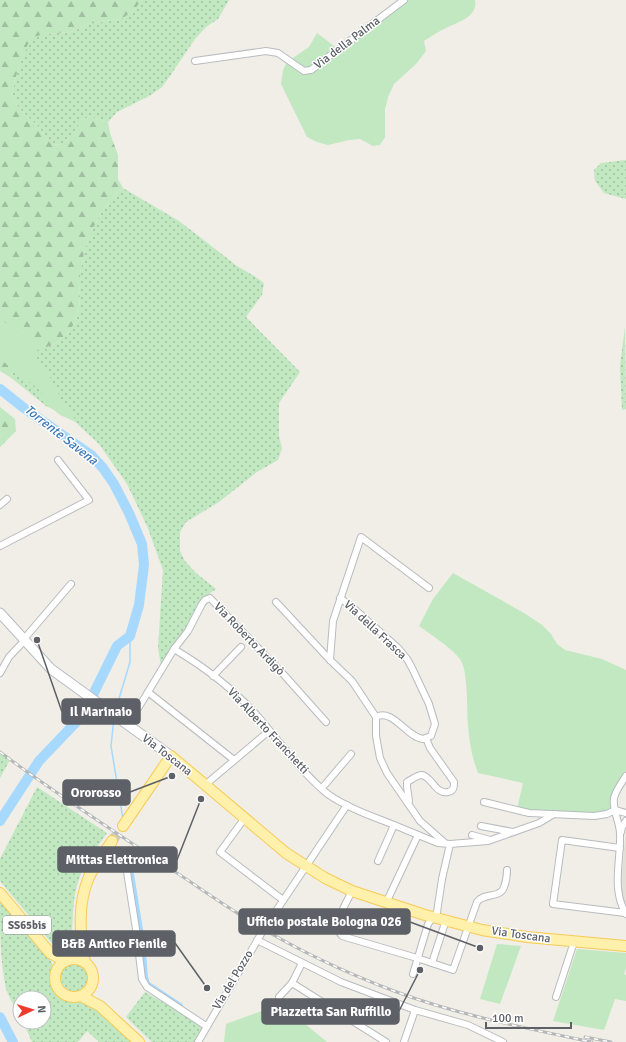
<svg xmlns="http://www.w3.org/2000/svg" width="626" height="1042" font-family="Signika,sans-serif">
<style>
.education{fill:#e2e0d6}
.grass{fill:url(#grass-dots)}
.forest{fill:url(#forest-firs)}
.green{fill:#c1e8c1}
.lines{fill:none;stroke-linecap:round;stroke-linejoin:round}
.stream{stroke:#a7d9ff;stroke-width:1.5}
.canal{stroke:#a7d9ff;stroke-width:6}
.river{stroke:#a7d9ff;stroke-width:10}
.primary-tunnel{stroke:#cbcbc6;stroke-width:10;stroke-dasharray:10 5;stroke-linecap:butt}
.street-casing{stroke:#b8bbc0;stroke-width:8}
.secondary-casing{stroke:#b9bcc2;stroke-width:11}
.primary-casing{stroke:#f8ca57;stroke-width:12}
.street{stroke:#fff;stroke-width:6}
.secondary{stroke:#fff;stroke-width:9}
.primary{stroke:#fff1ac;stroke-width:10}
.rail-casing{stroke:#b6b7b8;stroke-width:3}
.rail{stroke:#fff;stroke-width:1.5;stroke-dasharray:4.5;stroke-linecap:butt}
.labels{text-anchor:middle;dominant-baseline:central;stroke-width:3;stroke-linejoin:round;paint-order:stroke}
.shield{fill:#fff;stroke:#8e9095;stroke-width:1}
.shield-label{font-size:11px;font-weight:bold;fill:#5d6167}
.street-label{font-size:12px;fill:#5d6167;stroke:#fff}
.water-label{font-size:13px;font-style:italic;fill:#3e78b7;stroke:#fff}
.leader{fill:none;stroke:#5d6167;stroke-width:1.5}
.callout-dot{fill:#5d6167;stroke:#fff;stroke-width:1.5}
.callout{fill:#5d6167;stroke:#5d6167;stroke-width:1.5}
.callout-label{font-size:13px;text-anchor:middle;font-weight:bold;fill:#fff}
</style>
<defs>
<pattern id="grass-dots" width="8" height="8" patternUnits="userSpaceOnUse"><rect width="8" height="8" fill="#c1e8c1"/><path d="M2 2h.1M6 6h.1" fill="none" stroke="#a0bfa1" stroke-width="1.8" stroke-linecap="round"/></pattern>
<pattern id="forest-firs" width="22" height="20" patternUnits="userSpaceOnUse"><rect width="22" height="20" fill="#c1e8c1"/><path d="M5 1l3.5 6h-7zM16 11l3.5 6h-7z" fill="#a0bfa1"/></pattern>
</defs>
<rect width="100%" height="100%" fill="#f0eee6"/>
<polygon class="education" points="626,829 626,903 623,896 621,883"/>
<g class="grass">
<path d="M 142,0 L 229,0 L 218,19 L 206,27 L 195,39 L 170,76 L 162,87 L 151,95 L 117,112 L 108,122 L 91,117 L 83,119 L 75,131 L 62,144 L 52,145 C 46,139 42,132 37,125 C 30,118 15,107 13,97 C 11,84 25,49 31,38 L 44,34 L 71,32 L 89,24 L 123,18 L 133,11 Z"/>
<polygon points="626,160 626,199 604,193 595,181 594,170 601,163"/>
<path d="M 123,188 L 179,221 L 205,241 L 237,266 L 254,276 L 264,283 L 262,295 L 246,317 L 300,372 L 279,403 L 279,436 L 282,448 L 278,460 L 257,472 L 219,502 L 186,522 L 180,532 L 180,551 L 185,561 L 196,573 L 216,589 L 206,596 L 198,608 L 161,666 L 158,648 L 163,570 L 147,526 L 127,484 L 99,444 L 71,418 L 46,406 L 10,377 C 14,371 26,355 32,352 C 37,349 44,348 49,346 C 59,343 69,332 74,324 C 82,309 79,295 80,279 C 81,249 99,206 123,188 Z"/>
<polygon points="625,326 626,409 622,410 620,366"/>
<polygon points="0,751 11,758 0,778"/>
<path d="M 37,787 L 107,833 C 98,846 84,863 79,879 C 73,895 73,915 72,932 L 78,934 L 79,947 L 77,952 L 67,955 L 59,952 L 0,881 L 0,859 Z"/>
<path d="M 0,899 L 49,958 L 54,967 L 53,976 L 54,986 L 60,994 L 70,1000 L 87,1001 L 133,1042 L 99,1042 L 87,1031 L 78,1042 L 32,1042 L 23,1022 L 44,1022 L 44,998 L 20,998 L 20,1016 C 15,1007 9,998 6,989 C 0,961 0,929 0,899 Z"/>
<circle cx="76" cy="977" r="15"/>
<polygon points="145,992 205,1027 197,1042 152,1042 126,1017"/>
</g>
<g class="forest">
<path d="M 0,0 L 142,0 L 133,11 L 123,18 L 89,24 L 71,32 L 44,34 L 31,38 C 25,50 11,84 13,97 C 15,107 30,118 37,125 C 42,132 46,139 52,145 L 62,144 L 75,131 L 83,119 L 91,117 L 108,122 L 110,133 L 118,155 L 118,179 L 123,188 C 99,206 81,249 80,279 C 79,295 82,309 74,324 C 69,332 59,343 49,346 C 44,349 37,349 32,352 C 26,355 14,371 10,377 L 0,371 Z"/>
<polygon points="0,407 15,419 16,431 0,447"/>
</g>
<g class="green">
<path d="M 400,0 L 475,0 C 478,17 458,22 446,28 C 438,32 431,36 424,41 L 426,51 L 416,64 L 394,84 L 388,97 L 385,109 L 385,137 L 380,145 L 373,146 L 360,139 L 349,140 L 328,145 L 317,142 L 307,137 L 281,84 L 283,70 L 287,62 L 309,47 L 317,33 L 338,49 Z"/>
<polygon points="0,318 29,342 39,362 51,379 62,401 78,423 60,415 40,398 42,392 0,359"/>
<path d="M 453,573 L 524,613 L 542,625 L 551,634 L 557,644 L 565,650 L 602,659 L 626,670 L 626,771 L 613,799 L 609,815 L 573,814 L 517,809 L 523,783 L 478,773 C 472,757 469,742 468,725 C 467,711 468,672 461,661 C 456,651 429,633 419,626 L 433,599 Z"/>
<polygon points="497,944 521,946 500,1004 480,999"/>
<polygon points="577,949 626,953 626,968 624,974 626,975 626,1001 615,999 604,1030 553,1021"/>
<polygon points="281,1004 327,1042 224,1042 226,1024"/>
</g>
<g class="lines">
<g class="stream">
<polyline points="115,712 130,662 130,636"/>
<polyline points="114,718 111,746 123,819"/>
</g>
<polyline class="canal" points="129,862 142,942 145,977 147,984 180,1006"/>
<g class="river">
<polyline points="0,389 24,408 91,455 103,468 114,484 129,513 142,544 144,565 139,605 130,636 117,646 83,715 39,761 0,821"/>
<polyline points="0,1017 13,1042"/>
</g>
<polyline class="primary-tunnel" points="112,841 123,826"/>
<g class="street-casing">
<g id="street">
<polyline points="195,61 266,51 278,53 304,71 311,70 404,0"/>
<polyline points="0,505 7,499"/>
<polyline points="0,546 89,500 58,460"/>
<path d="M 340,598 L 351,606 L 398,648 L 407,659 L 412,668 L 429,704 L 435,724 L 431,736 L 423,739 C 406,737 393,708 376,717"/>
<polyline points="276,602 330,660 352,681 376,717 376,736 380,758 387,773 420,821 445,843"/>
<polyline points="24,639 71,584"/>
<path d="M 174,649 C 206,668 237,692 261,720 C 281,744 300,770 324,791 C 339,804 365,814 384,821 C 402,828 420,836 438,843 L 450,844 L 488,841 L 539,823 L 554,814"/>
<polyline points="330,660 333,621 361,537 429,588"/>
<polyline points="0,673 9,657 25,640"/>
<polyline points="213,676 241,647"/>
<polyline points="148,692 234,760"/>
<polyline points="128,725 174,649 188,631 202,604 205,600 210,598 285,676 326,722"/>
<path d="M 626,776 C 622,782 616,790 614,798 C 612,810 620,822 620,834 C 621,861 611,889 626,914"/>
<polyline points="205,785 269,731"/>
<polyline points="322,788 351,754"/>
<path d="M 407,802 L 409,801 L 407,787 L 407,782 C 411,780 417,775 422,775 C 432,777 436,795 448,792 C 454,791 454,787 454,782 L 430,748 L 426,738"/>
<polyline points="484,802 529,813 594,816 607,814 615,810"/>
<polyline points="615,810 626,813"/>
<polyline points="244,819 220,852 283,900"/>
<polyline points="481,826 513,832"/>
<polyline points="621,832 622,827 626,821"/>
<polyline points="472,835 490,840"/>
<polyline points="620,848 562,840 553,904 625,913"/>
<polyline points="378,861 394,825"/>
<polyline points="127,872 136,929 142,979 147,987 206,1026"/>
<path d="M 352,891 C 347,902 331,925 342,936 L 417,958 L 453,970 L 477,902 C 484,892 500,899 504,887 C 506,882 507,876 507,870"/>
<polyline points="386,903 418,835"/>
<polyline points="266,926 347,805"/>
<polyline points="257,940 341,982 415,1010 468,1025 503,1042"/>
<polyline points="302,963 292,983 386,1042"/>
<polyline points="432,963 446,920"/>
<polyline points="413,974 428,924 437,912 442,879 450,844"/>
<polyline points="279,997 292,983"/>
<polyline points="556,997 574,942"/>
<polyline points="198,1042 261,934"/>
<polyline points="404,1042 415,1010"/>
</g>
</g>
<g class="secondary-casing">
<polyline id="secondary" points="0,613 51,669 171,756"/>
</g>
<g class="primary-casing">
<g id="primary">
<polyline points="123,826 171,756 286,853 325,878 352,891 425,915 482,930 527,937 626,946"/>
<polyline points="0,893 50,953 65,961"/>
<circle cx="74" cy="978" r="19"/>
<path d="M 85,962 C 80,933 77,905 89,877 C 95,865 104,853 112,841"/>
<polyline points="81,996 100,1006 139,1042"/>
</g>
</g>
<use href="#street" class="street"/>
<use href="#secondary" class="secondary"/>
<use href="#primary" class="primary"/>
<g class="rail-casing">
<g id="rail">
<path d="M 0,752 C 52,791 106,826 160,862 C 190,881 219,902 250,921 C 295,949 344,972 394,991 C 458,1015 525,1028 592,1042"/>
<polyline points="585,1037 611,1042"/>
</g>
</g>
<use href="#rail" class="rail"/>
</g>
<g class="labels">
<rect class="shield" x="3" y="916" width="48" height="18" rx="3"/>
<g class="shield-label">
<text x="27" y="925">SS65bis</text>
</g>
<g class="street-label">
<text transform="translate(347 43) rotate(-37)">Via della Palma</text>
<text transform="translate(375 630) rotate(43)">Via della Frasca</text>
<text transform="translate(249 639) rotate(46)">Via Roberto Ardigò</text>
<text transform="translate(268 731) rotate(47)">Via Alberto Franchetti</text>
<text transform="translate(167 755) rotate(38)">Via Toscana</text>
<text transform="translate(521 935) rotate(8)">Via Toscana</text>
<text transform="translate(233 980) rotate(-59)">Via del Pozzo</text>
</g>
<g class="water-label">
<text transform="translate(61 435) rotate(38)">Torrente Savena</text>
</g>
</g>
<path class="leader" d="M37 640L62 712M172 776L130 792M201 799L177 860M480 948L410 922M207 988L175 943M420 970L399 1011"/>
<g class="callout-dot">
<circle cx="37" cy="640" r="4"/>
<circle cx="172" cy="776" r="4"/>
<circle cx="201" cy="799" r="4"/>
<circle cx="480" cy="948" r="4"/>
<circle cx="207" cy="988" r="4"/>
<circle cx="420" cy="970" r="4"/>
</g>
<g class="callout">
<rect x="62" y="699" width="78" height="25" rx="4"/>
<rect x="63" y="780" width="67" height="25" rx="4"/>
<rect x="58" y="847" width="119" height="25" rx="4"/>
<rect x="239" y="909" width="171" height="25" rx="4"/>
<rect x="53" y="931" width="122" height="25" rx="4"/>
<rect x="262" y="999" width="137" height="25" rx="4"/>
</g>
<g class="callout-label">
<text x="101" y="716">Il Marinaio</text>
<text x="96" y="797">Ororosso</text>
<text x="117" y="864">Mittas Elettronica</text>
<text x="324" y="926">Ufficio postale Bologna 026</text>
<text x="114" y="948">B&amp;B Antico Fienile</text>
<text x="331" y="1016">Piazzetta San Ruffillo</text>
</g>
<g transform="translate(32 1010) rotate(86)"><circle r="19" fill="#ffffff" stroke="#bec0c2"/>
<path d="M0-3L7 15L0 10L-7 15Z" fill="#f13a2b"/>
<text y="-6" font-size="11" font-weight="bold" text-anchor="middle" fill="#5d6167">N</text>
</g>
<path d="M486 1022v6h85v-6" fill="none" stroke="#5d6167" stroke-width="2"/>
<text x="492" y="1022" font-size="12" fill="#5d6167" stroke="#ffffff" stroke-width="3" paint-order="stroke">100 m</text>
</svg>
